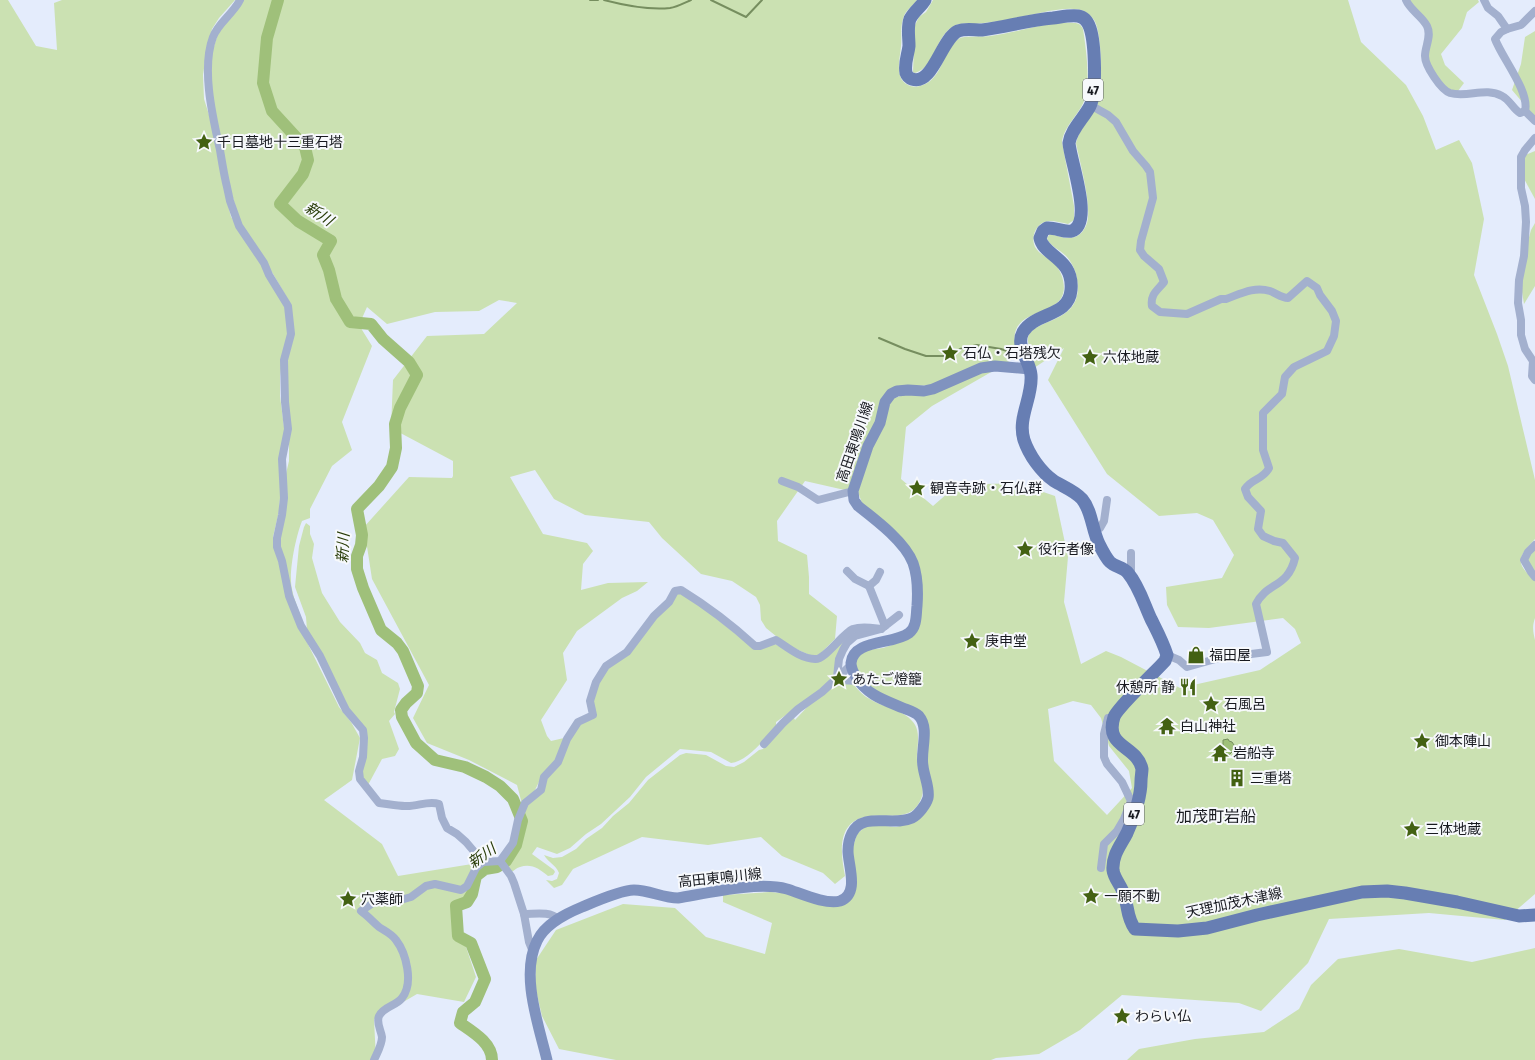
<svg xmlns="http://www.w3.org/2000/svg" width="1535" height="1060" font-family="'Fira Sans Condensed','Noto Sans JP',sans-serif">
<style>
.green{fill:#cbe1b2;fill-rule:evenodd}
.water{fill:#9fc07a;stroke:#768e5f}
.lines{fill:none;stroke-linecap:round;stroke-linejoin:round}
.stream{stroke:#768e5f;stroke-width:2}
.river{stroke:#9fc07a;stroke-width:12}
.street{stroke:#a3b0ce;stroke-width:8}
.secondary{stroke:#8093bf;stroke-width:11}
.primary{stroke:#677eb3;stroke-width:13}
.labels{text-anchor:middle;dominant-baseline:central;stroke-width:4;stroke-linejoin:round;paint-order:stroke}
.shield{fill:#f7f9fc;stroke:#5b5d62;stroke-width:1}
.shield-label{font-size:13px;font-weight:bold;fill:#181a20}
.poi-label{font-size:14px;fill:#181a20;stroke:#f7f9fc;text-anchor:start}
.street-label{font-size:14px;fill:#181a20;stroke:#f7f9fc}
.water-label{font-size:15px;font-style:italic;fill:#283c08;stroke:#f7f9fc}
.quarter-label{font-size:16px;fill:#181a20;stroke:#f7f9fc}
</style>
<rect width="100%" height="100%" fill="#e4ecfc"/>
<g class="green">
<polygon points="0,0 8,0 36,46 57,50 54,3 62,0 235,0 219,18 212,29 205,61 203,75 204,99 216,137 226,197 231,217 256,252 286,307 289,339 282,361 280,376 280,396 285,435 279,511 273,537 275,550 298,624 339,707 351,722 360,738 352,780 324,800 382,844 398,876 472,864 471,898 452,905 476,977 464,1002 417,994 374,1019 376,1060 0,1060"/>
<path d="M 240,0 L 917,0 C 912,7 905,10 903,19 C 900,28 902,37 901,46 C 900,59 894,78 908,85 C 912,87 916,87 920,86 C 945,79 941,49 960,38 C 963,36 983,37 990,36 C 1017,33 1047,21 1074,23 C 1079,23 1081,25 1083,29 C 1086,49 1091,82 1084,101 C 1078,116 1064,126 1062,142 L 1074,206 L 1074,220 L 1068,224 C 1063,223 1056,221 1050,221 C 1037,221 1030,236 1035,247 C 1039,254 1048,258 1054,263 C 1061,270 1066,284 1063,294 C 1057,314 1020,310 1015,333 C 1013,342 1019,345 1016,357 L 1006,363 L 932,385 L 896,387 L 876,422 L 849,491 L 805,481 L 777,521 L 778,541 L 807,555 L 809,577 L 809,594 L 837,616 L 835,639 L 819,655 L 814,657 L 787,645 L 766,628 L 761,620 L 760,605 L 756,597 L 732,581 L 701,574 L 662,538 L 649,522 L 585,515 L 554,499 L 535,470 L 510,477 L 543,534 L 587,543 L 593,551 L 583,564 L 581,590 L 608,583 L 648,582 L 637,591 L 622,598 L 577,631 L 563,653 L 567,680 L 541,720 L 547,736 L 551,741 L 564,738 L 557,759 L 543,774 L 534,792 L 522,804 L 517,785 L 469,760 L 427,743 L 413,718 L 429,685 L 372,579 L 364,527 L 409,477 L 452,478 L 453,476 L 453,461 L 391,428 L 393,380 L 427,336 L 484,334 L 517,303 L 499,300 L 479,311 L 435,312 L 387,324 L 367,307 L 359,325 L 372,346 L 342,422 L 352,450 L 332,466 L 310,509 L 310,518 L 302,521 C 296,536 288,573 292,589 C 294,601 300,611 302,622 L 288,588 L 279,549 L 284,482 L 289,461 L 289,446 L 286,362 L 293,340 L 286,296 L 259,250 L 240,225 L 210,109 L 209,62 L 222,21 Z"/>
<path d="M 933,0 L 1348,0 L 1361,42 L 1406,85 L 1423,116 L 1436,150 L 1459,140 L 1472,163 L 1484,219 L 1474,275 L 1497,334 L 1508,366 L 1535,480 L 1535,539 C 1518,557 1514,563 1535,580 L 1535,618 C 1532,626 1533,632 1535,640 L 1535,894 L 1505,920 L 1429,913 L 1329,919 L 1308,963 L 1261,1011 L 1239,1003 L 1122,995 L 1080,1030 L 1039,1054 L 996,1058 L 991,1060 L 616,1060 L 559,1049 L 542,1016 L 535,986 L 536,960 L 556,930 L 623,904 L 675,908 L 706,937 L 765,954 L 772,923 L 723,902 L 723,895 L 770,892 L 850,899 L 852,850 L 857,834 L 865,827 L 876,825 L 896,827 L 908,824 L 924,813 L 927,766 L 927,723 C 913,714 834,675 862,653 C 867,649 877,649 883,648 C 893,645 903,641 912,637 L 920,573 L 862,503 L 858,492 L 872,448 L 889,404 L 894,398 L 983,372 L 993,371 L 932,406 L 906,427 L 901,479 L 933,506 L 957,485 L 1017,483 L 1055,496 L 1068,557 L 1064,602 L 1081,664 L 1106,651 L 1121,657 L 1180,688 L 1260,670 L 1301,643 L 1295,629 L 1283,618 L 1209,628 L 1178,627 L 1167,605 L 1166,587 L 1222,578 L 1234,555 L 1213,520 L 1197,513 L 1159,516 L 1107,474 L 1048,380 L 1064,348 L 1034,368 C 1033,361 1027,343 1028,338 C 1033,317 1085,325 1077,279 C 1076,271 1072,263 1067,257 C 1061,250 1049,246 1047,238 L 1050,234 C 1058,236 1067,240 1075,237 C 1081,235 1085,229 1087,223 C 1092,205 1080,163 1076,143 C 1079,129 1091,118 1097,106 C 1103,90 1102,40 1096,24 C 1094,18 1089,14 1084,11 C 1071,5 1044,12 1030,15 C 1020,17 1010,19 1000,21 C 992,22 983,23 975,24 C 967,24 960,22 952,27 C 935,38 935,67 915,73 L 913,72 L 915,25 L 919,17 L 926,12 ZM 1073,701 L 1091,705 L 1101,718 L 1109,746 L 1129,771 L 1132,788 L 1107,815 L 1054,761 L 1048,709 Z"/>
<path d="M 1409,0 L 1478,0 L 1479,2 L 1467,12 L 1462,28 L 1441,54 L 1445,65 L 1464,83 L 1458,91 C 1442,92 1434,70 1427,59 L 1431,33 Z"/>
<polygon points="1535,31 1535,117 1512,90 1521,64 1525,37"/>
<polygon points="1535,151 1535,199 1523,177 1523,156"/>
<polygon points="1535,223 1535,286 1524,304 1519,274 1531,230"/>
<polygon points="306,523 310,526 310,534 314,544 312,558 322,593 340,622 360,643 365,653 377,660 382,673 398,683 400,689 394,712 395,714 389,721 399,749 395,756 382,759 368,785 361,777 367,739 351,713 307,630 306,617 295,587 299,546 304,527"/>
<polygon points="1535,549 1535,571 1528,563 1528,556"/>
<path d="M 676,593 L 688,596 L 756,650 L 775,644 L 811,662 L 852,636 L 835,675 L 813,696 L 776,722 L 776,726 C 766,738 747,762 731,763 L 711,752 L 680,749 L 646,777 L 630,797 L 601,824 L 586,834 L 570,848 L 557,854 L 537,847 L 532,854 L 554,870 L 555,872 L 553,875 L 548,876 C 540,869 531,863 520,867 C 516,868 514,871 511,872 L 503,861 L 526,805 L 547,778 L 580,723 L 593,719 L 592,701 L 600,677 Z"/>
<path d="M 834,683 L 852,683 C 857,688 862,695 868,698 C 881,707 903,709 913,722 C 922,733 916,748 917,760 C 918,771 925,786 922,796 C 913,825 884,812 864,817 C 836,824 841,855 845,876 L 835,884 L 823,873 L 782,856 L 761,837 L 708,845 L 642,837 L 573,869 L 562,885 L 554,888 L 546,880 L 552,881 L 557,879 L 559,873 C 556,865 548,862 544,855 L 553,858 L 562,857 L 576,849 L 586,839 L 602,828 L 613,816 L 629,803 L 648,780 L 680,755 L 686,753 L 706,755 L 726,766 L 734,767 L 744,762 L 759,750 L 763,749 L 765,745 L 793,716 L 795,720 L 811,703 Z"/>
<polygon points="1535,948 1535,1060 1127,1060 1139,1049 1195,1039 1264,1032 1299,1009 1311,985 1338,959 1399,949 1472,962"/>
</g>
<polygon class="water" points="1228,739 1229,741 1232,742 1236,748 1230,754 1225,757 1221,750 1223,747 1223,740"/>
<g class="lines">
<g class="stream">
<polyline points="590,0 598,0"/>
<path d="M 604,0 C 623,5 651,10 670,8 C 677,7 684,3 691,0"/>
<polyline points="711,0 746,17 762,0"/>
<polyline points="879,338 905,349 926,356 949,356 960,349 977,345 1001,349 1019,355"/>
</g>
<path class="river" d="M 278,0 L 267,38 L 263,83 L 272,111 L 305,147 L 308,160 L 303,174 L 280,204 L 298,221 L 331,241 L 323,255 L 329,270 L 336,299 L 350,322 L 371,324 L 383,339 L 409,362 L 417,375 L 400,408 L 395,424 L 396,448 L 392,467 L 379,486 L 357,509 L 362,535 L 361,545 L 357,556 L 357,569 L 363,588 L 381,630 L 397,643 L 403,651 L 418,686 L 417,693 L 406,703 L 401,710 L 402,717 L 416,743 L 435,760 L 465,767 L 486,777 L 500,786 L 513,799 L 522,821 L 516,845 L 506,861 L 497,867 L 485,869 L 476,876 L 472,894 L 467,902 L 456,906 L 458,936 L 471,943 L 485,979 L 475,1002 L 463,1012 L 460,1023 C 473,1032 492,1043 492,1060"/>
<g class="street">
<path d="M 240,0 C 233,14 218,23 213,37 C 201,69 213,118 220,150 C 222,162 224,175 227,187 L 230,201 L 239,226 L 264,263 L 269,275 L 288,306 L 291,334 L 284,360 L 285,402 L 288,429 L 282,459 L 284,498 L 282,515 L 277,538 L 277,547 L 282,561 L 289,596 L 301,626 L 320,656 L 342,702 L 346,710 L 363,730 L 364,738 L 363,757 L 359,771 L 360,779 L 379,803 C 388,804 397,806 405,806 C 417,807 428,800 439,804 L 442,818 L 447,828 L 457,834 L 466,842 L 483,862"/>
<path d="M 1406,0 C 1410,10 1422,16 1427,26 C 1432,36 1425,46 1425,56 C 1425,66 1441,90 1450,93 C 1467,98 1486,87 1502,96 C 1510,100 1513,109 1520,113 L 1525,111"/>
<polyline points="1484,0 1488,8 1498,16 1507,29"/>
<path d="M 1090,105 L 1108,115 L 1116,122 L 1133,151 L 1146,166 L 1150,172 L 1153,198 L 1141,241 L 1140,250 L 1144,256 L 1159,269 L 1164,282 C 1158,290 1150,294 1152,306 L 1160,312 L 1187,314 L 1221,299 L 1226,299 C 1240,294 1254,286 1270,291 C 1276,293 1281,298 1288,298 L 1307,281 L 1317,288 L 1320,295 L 1332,311 L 1336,321 L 1334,336 L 1327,351 L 1294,367 L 1285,377 L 1282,394 L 1263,413 L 1263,450 L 1269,468 C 1263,480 1252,478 1245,489 L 1248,497 L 1261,511 L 1258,529 L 1263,536 L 1274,541 L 1283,543 L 1295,558 C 1288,588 1267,582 1256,604 L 1267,652 L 1219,658 L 1187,667 L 1179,660 L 1167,655"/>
<path d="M 1525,111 C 1530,92 1502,58 1495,39 L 1501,32 L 1507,29 L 1521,25 L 1535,11"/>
<polyline points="1525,111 1535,121"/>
<polyline points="1535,138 1525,150 1521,157 1521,188 1525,206 1526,222 1524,256 1519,280 1518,303 1521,320 1521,335 1525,349 1533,361 1532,376 1535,380"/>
<polyline points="782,481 798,487 818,500 853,491"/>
<polyline points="1093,530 1100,528 1104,521 1107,500"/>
<polyline points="1535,545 1528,552 1524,560 1531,572 1535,577"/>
<polyline points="1131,553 1131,576"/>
<polyline points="847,571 855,579 869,586"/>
<polyline points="880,572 876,580 869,586 885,626"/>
<polyline points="859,681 839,680 837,677 839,659 843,650 847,643 855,636 881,629 899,615"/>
<polyline points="764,744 783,723 798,709 822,692 851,665"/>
<polyline points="500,861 511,876 514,883 524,914 529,942 533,952"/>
<polyline points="1101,868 1104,844 1117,831 1124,819 1131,801 1122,782 1107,764 1104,757 1104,734 1108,718"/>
<path d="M 524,914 C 535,914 550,911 558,919"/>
<path d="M 374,1060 C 377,1053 382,1045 382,1037 C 381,1030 376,1023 379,1016 C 384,1006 396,1006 402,998 C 414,983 406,953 396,940 C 392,934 385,931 379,927 C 373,922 368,916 361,911 L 373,903 L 386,899 L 404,899 L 411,897 L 426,886 L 435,884 L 461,890 L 467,886 L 476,868 L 483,862 L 500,861 L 513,843 L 518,820 L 525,803 L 541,790 L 544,777 L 558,762 L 567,739 L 578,722 L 593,715 L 590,701 L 596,682 L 606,666 L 627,652 L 654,616 L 669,602 L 675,591 L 681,590 C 707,606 732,625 755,646 L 760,646 L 776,640 C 787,647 801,659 815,659 C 825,660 842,634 853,629 C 862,626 872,628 881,629"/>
</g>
<path class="secondary" d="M 547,1060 C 539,1026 520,975 537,941 C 545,924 565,914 582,907 C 594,902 621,890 634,890 C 649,890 663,898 678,898 C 708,893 758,881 787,889 C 800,893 826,905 840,901 C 860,894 848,865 848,851 C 848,845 849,839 852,833 C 863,811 893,827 912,818 C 918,815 926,805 928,798 C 930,788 924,776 923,766 C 920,751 930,729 919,716 C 915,712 908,710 903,708 C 884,700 867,695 856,677 C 853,672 851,668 851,663 C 853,639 893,645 909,633 C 917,627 916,615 917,606 C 918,592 918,577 913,563 C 905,542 876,520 858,506 L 854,500 L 853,491 L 868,446 L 880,423 L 885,402 L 891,394 L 897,391 L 908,390 L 924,391 L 933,389 L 981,368 L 995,366 L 1030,369"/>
<path class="primary" d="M 925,0 C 921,7 914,11 910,19 C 907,27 909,37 909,46 C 908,55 904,63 906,73 C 907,76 909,78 912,79 C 933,86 941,39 958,31 C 965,28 974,30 982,30 C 1006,27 1029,20 1053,18 C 1061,17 1070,15 1078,16 C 1084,17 1088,22 1090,28 C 1095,43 1097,92 1090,106 C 1084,118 1071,129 1069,143 C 1070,160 1094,223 1072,231 C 1064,233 1055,227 1047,228 L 1043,231 L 1040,238 C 1043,256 1074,258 1071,290 C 1069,317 1035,312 1023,332 C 1015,346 1030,361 1031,375 C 1033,397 1017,418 1024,440 C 1029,455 1041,472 1054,481 C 1064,487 1075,491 1082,499 C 1092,511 1092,530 1099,544 C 1102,550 1106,558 1110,562 C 1115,567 1123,567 1128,573 C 1139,586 1144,604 1151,619 C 1157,631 1163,642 1167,655 L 1165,661 C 1156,671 1117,708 1114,717 C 1104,748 1137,745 1142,769 C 1142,772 1141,777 1141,781 C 1141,798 1134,817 1127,833 C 1121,845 1112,855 1113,870 C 1114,879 1122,886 1124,895 C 1129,908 1126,916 1135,929 L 1178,931 L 1207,928 L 1257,915 L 1362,892 L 1387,891 L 1405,893 L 1457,902 L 1519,916 L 1535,915"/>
</g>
<defs>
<g id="sight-bare" transform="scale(1.38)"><path d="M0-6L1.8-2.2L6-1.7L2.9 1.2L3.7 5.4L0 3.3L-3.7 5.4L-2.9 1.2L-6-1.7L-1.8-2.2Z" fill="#436113" stroke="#f7f9fc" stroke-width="2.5" paint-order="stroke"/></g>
<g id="shop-bare" transform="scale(1.38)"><path d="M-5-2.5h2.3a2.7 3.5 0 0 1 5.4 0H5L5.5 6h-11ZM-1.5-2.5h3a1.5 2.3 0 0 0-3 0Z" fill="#436113" stroke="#f7f9fc" stroke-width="2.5" paint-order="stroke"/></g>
<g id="restaurant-bare" transform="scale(1.38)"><path d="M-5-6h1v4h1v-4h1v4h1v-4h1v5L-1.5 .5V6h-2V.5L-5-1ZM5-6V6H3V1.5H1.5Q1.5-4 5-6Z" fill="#436113" stroke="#f7f9fc" stroke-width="2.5" paint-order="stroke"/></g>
<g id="temple-bare" transform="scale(1.38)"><path d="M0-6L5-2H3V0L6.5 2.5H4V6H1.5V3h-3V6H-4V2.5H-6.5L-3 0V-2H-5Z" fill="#436113" stroke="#f7f9fc" stroke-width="2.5" paint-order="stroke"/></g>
<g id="building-bare" transform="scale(1.38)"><path d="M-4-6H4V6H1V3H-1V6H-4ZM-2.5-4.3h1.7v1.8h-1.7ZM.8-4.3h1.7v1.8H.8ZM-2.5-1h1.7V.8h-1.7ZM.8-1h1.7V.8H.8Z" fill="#436113" stroke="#f7f9fc" stroke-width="2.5" paint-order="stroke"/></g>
</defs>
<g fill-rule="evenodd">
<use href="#sight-bare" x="204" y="142"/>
<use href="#sight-bare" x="950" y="353"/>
<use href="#sight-bare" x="1090" y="357"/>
<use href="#sight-bare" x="917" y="488"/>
<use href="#sight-bare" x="1025" y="549"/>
<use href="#sight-bare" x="972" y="641"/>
<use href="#shop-bare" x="1196" y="655"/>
<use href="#sight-bare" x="839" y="679"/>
<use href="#restaurant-bare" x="1188" y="687"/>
<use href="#sight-bare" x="1211" y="704"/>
<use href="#temple-bare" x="1167" y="726"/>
<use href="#sight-bare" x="1422" y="741"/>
<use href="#temple-bare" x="1220" y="753"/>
<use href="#building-bare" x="1237" y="778"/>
<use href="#sight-bare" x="1412" y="829"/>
<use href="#sight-bare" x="1091" y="896"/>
<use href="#sight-bare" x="348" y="899"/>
<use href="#sight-bare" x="1122" y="1016"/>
</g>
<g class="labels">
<g class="shield">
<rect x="1083" y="79" width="20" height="22" rx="3"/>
<rect x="1124" y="803" width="20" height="22" rx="3"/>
</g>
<g class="shield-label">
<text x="1093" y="90">47</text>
<text x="1134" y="814">47</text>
</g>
<g class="poi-label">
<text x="217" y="142">千日墓地十三重石塔</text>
<text x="963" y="353">石仏・石塔残欠</text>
<text x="1103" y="357">六体地蔵</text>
<text x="930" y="488">観音寺跡・石仏群</text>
<text x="1038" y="549">役行者像</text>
<text x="985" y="641">庚申堂</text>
<text x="1209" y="655">福田屋</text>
<text x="852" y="679">あたご燈籠</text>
<text x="1175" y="687" text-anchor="end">休憩所 静</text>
<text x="1224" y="704">石風呂</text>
<text x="1180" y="726">白山神社</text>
<text x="1435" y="741">御本陣山</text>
<text x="1233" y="753">岩船寺</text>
<text x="1250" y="778">三重塔</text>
<text x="1425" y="829">三体地蔵</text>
<text x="1104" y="896">一願不動</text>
<text x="361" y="899">穴薬師</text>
<text x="1135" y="1016">わらい仏</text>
</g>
<g class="street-label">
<text transform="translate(855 442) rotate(-71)">高田東鳴川線</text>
<text transform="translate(720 878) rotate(-6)">高田東鳴川線</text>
<text transform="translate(1234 903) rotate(-12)">天理加茂木津線</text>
</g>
<g class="water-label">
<text transform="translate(319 214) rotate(33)">新川</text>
<text transform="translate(343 548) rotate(-87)">新川</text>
<text transform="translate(482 856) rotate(-35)">新川</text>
</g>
<g class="quarter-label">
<text x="1216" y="816">加茂町岩船</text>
</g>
</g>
</svg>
